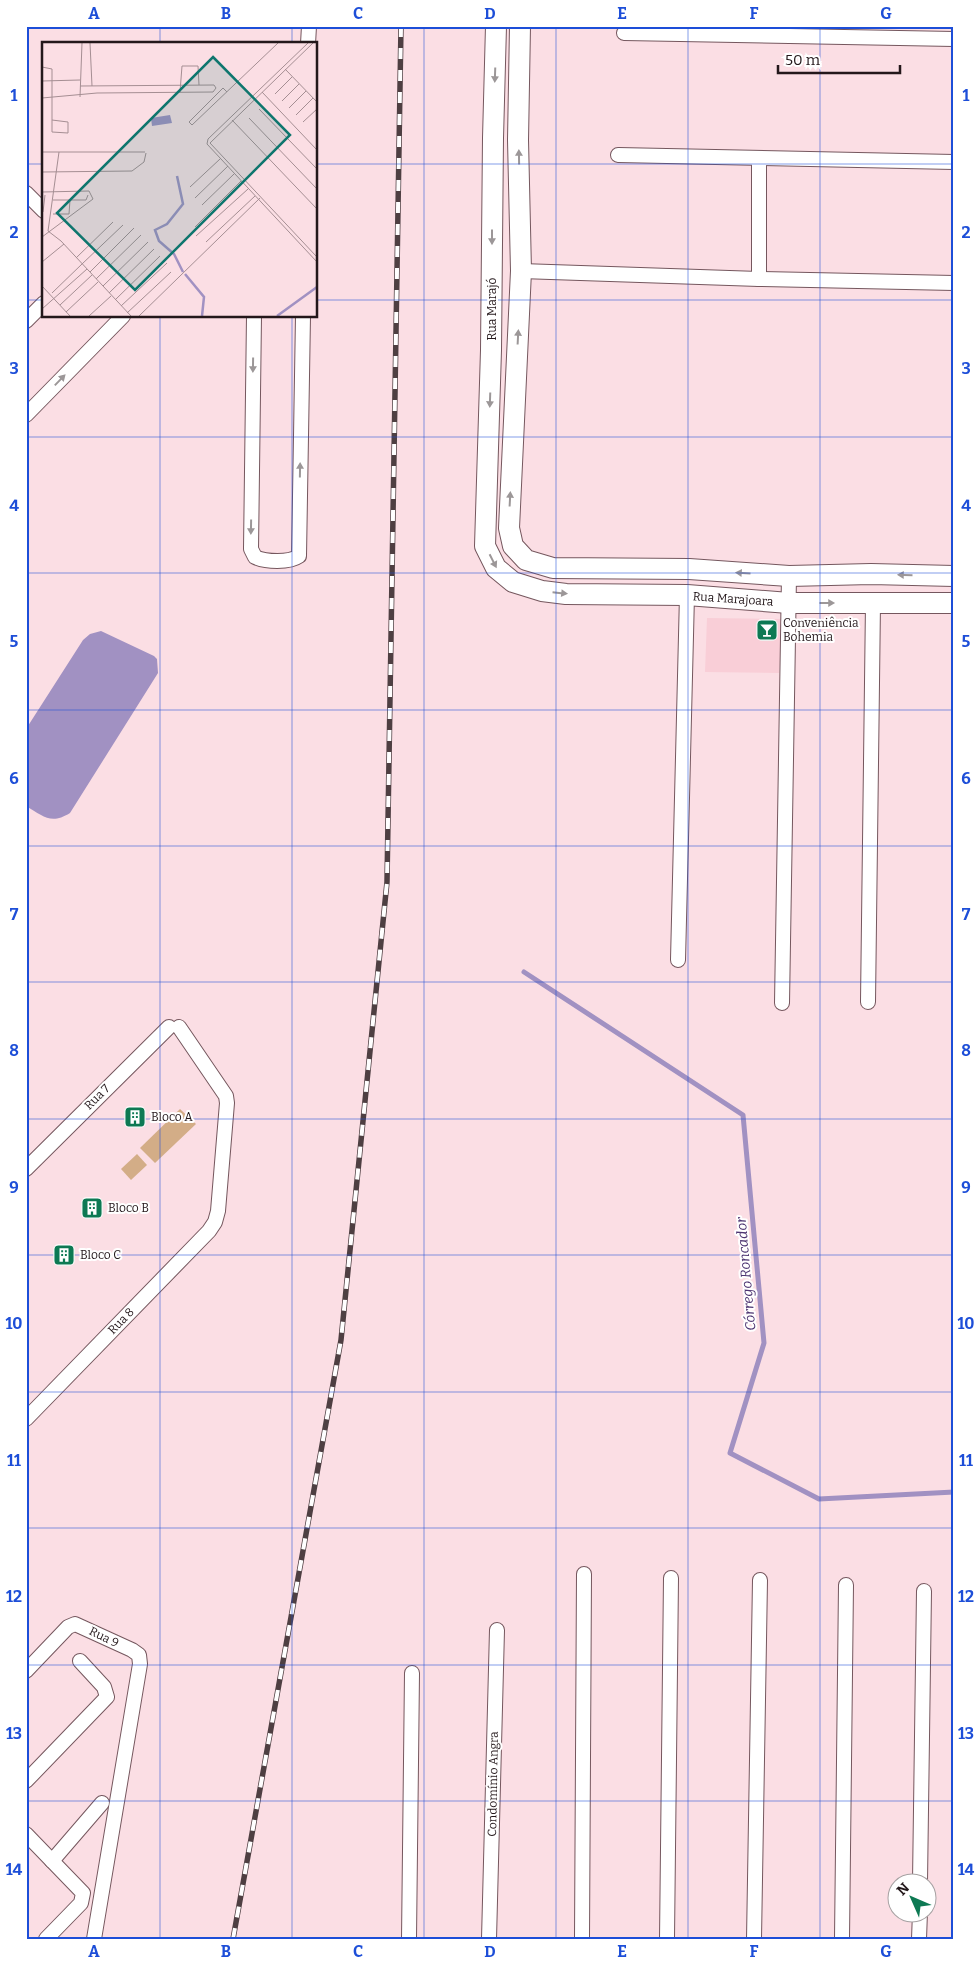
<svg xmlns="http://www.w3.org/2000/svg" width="980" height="1965" font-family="Bitter,serif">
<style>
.built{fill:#f9ced7}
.green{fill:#d3ad87}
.water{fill:#a191c2}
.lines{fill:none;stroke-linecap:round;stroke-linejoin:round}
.stream{stroke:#a191c2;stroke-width:5}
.street-casing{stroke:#75575e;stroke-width:16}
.secondary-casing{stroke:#75575e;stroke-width:22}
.street{stroke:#fff;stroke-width:14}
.secondary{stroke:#fff;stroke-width:20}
.rail-casing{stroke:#4e3f42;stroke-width:5.5}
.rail{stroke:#fff;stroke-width:4;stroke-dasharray:11;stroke-linecap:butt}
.oneway{fill:#9c9798}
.grid{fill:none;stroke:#1d4ed8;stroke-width:1;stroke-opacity:0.55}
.labels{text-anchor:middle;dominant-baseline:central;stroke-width:4;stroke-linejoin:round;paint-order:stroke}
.street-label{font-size:12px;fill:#23171a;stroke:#fff}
.poi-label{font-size:12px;fill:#23171a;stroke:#fff;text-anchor:start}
.water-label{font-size:14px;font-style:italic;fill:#4d3572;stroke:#fff}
.inset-river{fill:none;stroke:#a191c2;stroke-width:2.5}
.inset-road{fill:none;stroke:#a58e93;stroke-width:1}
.view{fill:#0f766e;fill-opacity:0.15;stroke:#0f766e;stroke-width:2.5}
.inset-edge{fill:none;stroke:#23171a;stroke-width:2.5}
.neatline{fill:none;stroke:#1d4ed8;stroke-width:2}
.grid-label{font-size:16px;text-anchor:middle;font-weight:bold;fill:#1d4ed8}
</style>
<rect width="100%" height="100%" fill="#fbdee4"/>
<polygon class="built" points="707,618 784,619 779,673 705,672"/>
<g class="green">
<polygon points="180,1109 196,1124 155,1163 140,1148"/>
<polygon points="137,1154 147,1165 131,1180 121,1169"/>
</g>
<path class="water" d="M 101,631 L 154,656 L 157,659 L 158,673 L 70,813 C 51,825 43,816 26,806 L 26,729 L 83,640 L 90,634 Z"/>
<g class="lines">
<polyline class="stream" points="524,972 743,1115 764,1343 730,1453 819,1499 954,1492"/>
<g class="street-casing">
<g id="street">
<polyline points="624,33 954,39"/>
<polyline points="308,44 309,26"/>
<polyline points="618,155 954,162"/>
<polyline points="26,193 44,211"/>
<polyline points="521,271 759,279 954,283"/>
<polyline points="759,279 759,158"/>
<path d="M 254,316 L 251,549 L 255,557 C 266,562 289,563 299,556 L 303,316"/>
<polyline points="26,321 44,303"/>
<polyline points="26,415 123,316"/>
<polyline points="678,960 687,595"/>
<polyline points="868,1002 873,603"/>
<polyline points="782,1003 789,576"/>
<polyline points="26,1169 169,1027"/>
<polyline points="26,1419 209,1231 215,1222 218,1211 227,1103 226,1096 179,1027"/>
<polyline points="26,1671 68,1627 75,1624 132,1650 139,1655 140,1664 94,1939"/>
<polyline points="26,1781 107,1697 104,1687 80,1661"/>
<polyline points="26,1834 83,1893 81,1903 46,1939"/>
<polyline points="52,1861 102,1803"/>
<polyline points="920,1882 924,1591"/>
<polyline points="409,1939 412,1673"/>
<polyline points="489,1939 497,1630"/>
<polyline points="582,1939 584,1574"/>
<polyline points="667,1939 671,1578"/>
<polyline points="754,1939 760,1580"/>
<polyline points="842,1939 846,1585"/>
<polyline points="919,1939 920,1912"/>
</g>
</g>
<g class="secondary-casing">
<g id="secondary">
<polyline points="496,26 493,138 491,350 485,546 496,568 513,582 542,591 566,594 687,595 789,603 954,603"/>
<polyline points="520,26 518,140 521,271 509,528 513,546 526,560 553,568 689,569 789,576 871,574 954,576"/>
</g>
</g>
<use href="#street" class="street"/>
<use href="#secondary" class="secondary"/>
<g class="rail-casing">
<polyline id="rail" points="233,1939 341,1340 387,882 401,26"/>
</g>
<use href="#rail" class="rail"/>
</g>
<defs><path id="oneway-solid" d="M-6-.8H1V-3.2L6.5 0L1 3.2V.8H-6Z" transform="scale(1.25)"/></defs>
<g class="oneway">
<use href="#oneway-solid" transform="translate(495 75) rotate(92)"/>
<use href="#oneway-solid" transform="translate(519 157) rotate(-91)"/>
<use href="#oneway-solid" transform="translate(492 237) rotate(90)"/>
<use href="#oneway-solid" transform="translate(518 337) rotate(-87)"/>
<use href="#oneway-solid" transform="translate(253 365) rotate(91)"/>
<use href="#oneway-solid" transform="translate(60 380) rotate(-46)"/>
<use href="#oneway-solid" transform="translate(490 400) rotate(92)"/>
<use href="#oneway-solid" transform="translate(300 470) rotate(-89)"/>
<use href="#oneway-solid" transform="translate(510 499) rotate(-87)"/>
<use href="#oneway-solid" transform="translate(251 527) rotate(91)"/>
<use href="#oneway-solid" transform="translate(493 561) rotate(63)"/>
<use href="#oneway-solid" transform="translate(743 573) rotate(-176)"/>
<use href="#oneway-solid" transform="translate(905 575) rotate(-179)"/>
<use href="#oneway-solid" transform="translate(560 593) rotate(6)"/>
<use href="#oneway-solid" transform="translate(827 603)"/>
</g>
<path class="grid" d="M 160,26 L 160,44M 292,26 L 292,44M 424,26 L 424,1939M 556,26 L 556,1939M 688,26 L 688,1939M 820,26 L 820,1939M 26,164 L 44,164M 316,164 L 954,164M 26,300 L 44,300M 316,300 L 954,300M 160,316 L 160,1939M 292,316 L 292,1939M 26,437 L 954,437M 26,573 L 954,573M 26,710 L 954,710M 26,846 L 954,846M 26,982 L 954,982M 26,1119 L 954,1119M 26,1255 L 954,1255M 26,1392 L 954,1392M 26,1528 L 954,1528M 26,1665 L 954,1665M 26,1801 L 954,1801"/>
<defs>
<g id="bar-square" transform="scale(1.125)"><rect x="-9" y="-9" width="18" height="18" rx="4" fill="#0d7953" stroke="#fff"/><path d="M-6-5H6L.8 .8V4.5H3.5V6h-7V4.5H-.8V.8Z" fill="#fff"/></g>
<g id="building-square" transform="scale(1.125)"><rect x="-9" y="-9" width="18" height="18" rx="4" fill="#0d7953" stroke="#fff"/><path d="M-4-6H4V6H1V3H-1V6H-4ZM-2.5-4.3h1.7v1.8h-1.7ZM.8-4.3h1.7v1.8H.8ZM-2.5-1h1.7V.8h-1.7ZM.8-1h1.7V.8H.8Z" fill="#fff"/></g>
</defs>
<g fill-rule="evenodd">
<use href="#bar-square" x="767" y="630"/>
<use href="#building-square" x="135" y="1117"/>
<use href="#building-square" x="92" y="1208"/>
<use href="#building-square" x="64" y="1255"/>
</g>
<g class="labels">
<g class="street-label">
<text transform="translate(492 309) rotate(-90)">Rua Marajó</text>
<text transform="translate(733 599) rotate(4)">Rua Marajoara</text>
<text transform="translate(97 1097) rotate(-45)">Rua 7</text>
<text transform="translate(121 1321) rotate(-46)">Rua 8</text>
<text transform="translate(104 1637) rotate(26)">Rua 9</text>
<text transform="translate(493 1784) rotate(-89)">Condomínio Angra</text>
</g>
<g class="poi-label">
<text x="783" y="623">Conveniência<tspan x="783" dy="14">Bohemia</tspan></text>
<text x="151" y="1117">Bloco A</text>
<text x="108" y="1208">Bloco B</text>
<text x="80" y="1255">Bloco C</text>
</g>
<g class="water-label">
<text transform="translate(746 1274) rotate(-95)">Córrego Roncador</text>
</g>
</g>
<g transform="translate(42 42)">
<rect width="275" height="275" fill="#fbdee4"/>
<path d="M 128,73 L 130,81 L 110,84 L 109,76 Z" fill="#a191c2"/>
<path class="inset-river" d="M 135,134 L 141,162 L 125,182 L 113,188 L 117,199 L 132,212 L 141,230M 143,232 L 162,255 L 160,274M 235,274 L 275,245"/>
<path class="inset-road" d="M 48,1 L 50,44M 0,25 L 10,27 L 10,90 L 26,91 L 26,80 L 10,78M 243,27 L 275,60M 0,39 L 38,38M 138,50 L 140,24 L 156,24 L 157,43M 185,50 L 181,46 L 147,80 L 150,83 L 236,1M 220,50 L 275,108M 233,52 L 250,35M 38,55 L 40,1M 0,56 L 55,51 L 171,50 L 174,46 L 172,43 L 38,44M 240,59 L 257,42M 247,66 L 264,49M 217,67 L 275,127M 254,73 L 271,56M 207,76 L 275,147M 190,78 L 275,167M 261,80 L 275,67M 168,101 L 274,214M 168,101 L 271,1M 165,102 L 275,220M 165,102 L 166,97 L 266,1M 0,110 L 103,110M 0,130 L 90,129 L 102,120 L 104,111M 148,145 L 178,117M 0,150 L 47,149 L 51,157 L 0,195M 153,156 L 186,124M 11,158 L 44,158 L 46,153M 160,163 L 192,132M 1,170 L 3,153M 11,172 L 27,172 L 28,158M 153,185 L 199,139M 6,189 L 19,199 L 89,274M 6,189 L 17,110M 154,194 L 206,147M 164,200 L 213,154M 34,216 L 71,180M 0,220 L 22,202M 40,222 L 81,183M 48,230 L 92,186M 54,237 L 99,193M 0,244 L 28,274M 61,244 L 106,200M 10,251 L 40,222M 67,251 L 112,207M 73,258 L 118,214M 18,263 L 50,233M 79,264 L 125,221M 0,267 L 45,227M 24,270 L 56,240M 85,271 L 129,230M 47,274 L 69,254M 97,274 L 218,156"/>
<path class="view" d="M 171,15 L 248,93 L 93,248 L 15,171 Z"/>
<rect width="275" height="275" class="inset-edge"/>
</g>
<rect width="980" height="1965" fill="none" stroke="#ffffff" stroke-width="55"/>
<g transform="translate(912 1898) rotate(315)"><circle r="24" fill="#ffffff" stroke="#a7a2a3"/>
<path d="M0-4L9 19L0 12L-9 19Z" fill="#0d7953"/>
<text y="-8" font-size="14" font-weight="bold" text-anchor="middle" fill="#23171a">N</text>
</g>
<path d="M778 65v8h122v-8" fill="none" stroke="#23171a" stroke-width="2.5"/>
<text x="785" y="65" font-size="15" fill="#23171a" stroke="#ffffff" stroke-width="4" paint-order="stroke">50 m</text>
<rect x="28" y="28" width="924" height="1910" class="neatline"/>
<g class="grid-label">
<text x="94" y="19">A</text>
<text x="226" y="19">B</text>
<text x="358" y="19">C</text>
<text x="490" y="19">D</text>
<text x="622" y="19">E</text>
<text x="754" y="19">F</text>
<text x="886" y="19">G</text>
<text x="14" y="101">1</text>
<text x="966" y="101">1</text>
<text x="14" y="238">2</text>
<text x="966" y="238">2</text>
<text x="14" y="374">3</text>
<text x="966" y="374">3</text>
<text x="14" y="511">4</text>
<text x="966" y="511">4</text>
<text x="14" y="647">5</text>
<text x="966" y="647">5</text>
<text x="14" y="784">6</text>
<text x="966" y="784">6</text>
<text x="14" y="920">7</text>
<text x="966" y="920">7</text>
<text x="14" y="1056">8</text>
<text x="966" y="1056">8</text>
<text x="14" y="1193">9</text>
<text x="966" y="1193">9</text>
<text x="14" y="1329">10</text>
<text x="966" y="1329">10</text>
<text x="14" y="1466">11</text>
<text x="966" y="1466">11</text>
<text x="14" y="1602">12</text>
<text x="966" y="1602">12</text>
<text x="14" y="1739">13</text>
<text x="966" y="1739">13</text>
<text x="14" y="1875">14</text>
<text x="966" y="1875">14</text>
<text x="94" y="1957">A</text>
<text x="226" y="1957">B</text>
<text x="358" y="1957">C</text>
<text x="490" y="1957">D</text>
<text x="622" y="1957">E</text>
<text x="754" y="1957">F</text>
<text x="886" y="1957">G</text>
</g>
</svg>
